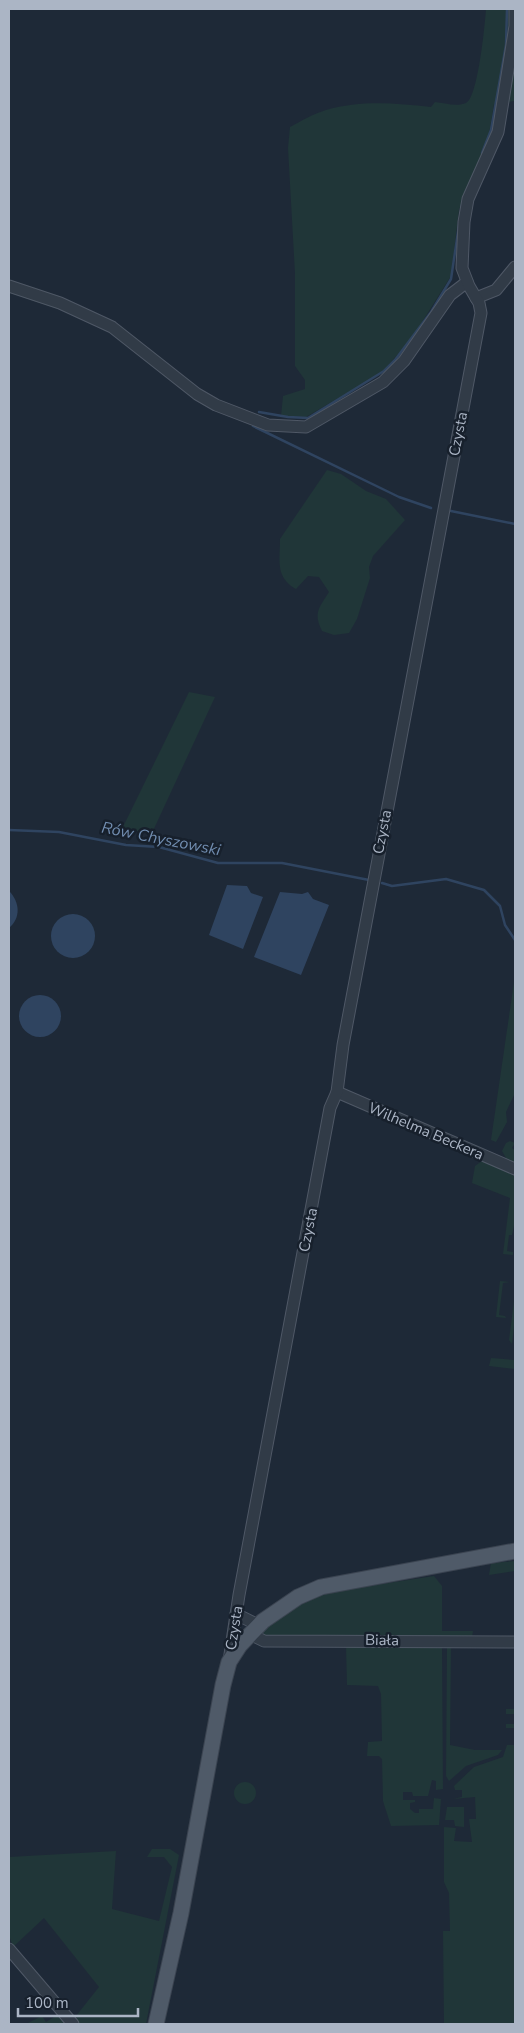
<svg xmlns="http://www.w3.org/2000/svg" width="524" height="2033" font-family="'Nunito Sans',sans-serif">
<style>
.green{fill:#203638}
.water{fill:#2f4460}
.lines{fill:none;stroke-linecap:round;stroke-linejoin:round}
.stream{stroke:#2f4460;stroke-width:2.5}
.minor-casing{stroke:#4f5866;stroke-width:13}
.major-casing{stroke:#3b4451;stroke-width:17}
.minor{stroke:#313b47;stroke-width:11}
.major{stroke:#4f5a68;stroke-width:15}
.labels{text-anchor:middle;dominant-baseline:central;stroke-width:5;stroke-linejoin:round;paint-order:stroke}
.street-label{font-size:15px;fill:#abb5c5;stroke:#17202c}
.water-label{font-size:16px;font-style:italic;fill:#718db0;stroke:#17202c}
</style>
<rect width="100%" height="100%" fill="#1e2937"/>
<g class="green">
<path d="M 486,9 L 514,9 L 515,98 L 514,101 L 494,104 L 488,140 L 459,210 L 451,276 L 412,338 L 384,370 L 364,383 L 306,417 L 281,416 L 283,396 L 305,389 L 305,380 L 295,366 L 295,274 L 288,148 L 290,127 C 301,121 313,114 326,110 C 361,100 395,103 431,107 L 435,102 C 444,103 457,107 466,103 C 478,98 485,24 486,9 Z"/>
<path d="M 327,470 L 341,474 L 366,491 L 386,499 L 405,520 L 373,556 L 369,567 L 370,578 L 357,619 L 349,633 L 334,635 L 322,631 C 313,613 319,608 329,592 L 319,577 L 308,576 L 296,589 C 275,577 280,561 280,539 Z"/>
<polygon points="189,692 215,697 152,833 122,829"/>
<polygon points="515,975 515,1093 506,1112 507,1122 496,1142 491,1140"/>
<polygon points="510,1141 515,1143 512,1148 515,1150 515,1164 506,1158 502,1151 506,1143"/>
<polygon points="482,1161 488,1161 515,1173 515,1221 512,1235 509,1235 507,1251 513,1252 513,1255 503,1254 510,1198 472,1183 475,1166"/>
<polygon points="500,1281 510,1282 503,1283 499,1315 505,1316 506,1318 496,1317"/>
<polygon points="514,1301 515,1318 512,1344 509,1340"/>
<polygon points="491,1358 515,1360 515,1369 489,1366"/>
<polygon points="515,1561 515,1571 489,1575 491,1563"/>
<polygon points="434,1576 442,1586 442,1631 473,1631 472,1637 261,1636 262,1631 300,1602 323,1593"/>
<polygon points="442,1646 443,1789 436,1790 436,1781 432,1780 428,1796 413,1796 412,1792 403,1792 403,1800 415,1800 415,1802 410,1803 410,1809 415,1813 419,1813 419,1809 433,1809 434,1798 441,1799 439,1825 391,1826 383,1801 382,1759 379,1756 367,1756 368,1742 382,1741 381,1694 378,1686 347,1685 346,1647"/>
<polygon points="447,1646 451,1646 450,1745 475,1750 502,1750 498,1755 466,1766 449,1781 446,1776"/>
<polygon points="506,1709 515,1709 515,2024 444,2024 443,1931 450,1931 449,1893 444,1882 444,1827 456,1828 454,1841 472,1842 469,1819 476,1819 475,1797 453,1799 462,1797 462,1790 455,1790 454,1786 474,1767 503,1757 507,1745 514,1745 515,1728 506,1728 506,1724 515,1724 515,1714 506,1714"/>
<circle cx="245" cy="1793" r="11"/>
<polygon points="447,1807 464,1807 464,1827 455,1826 454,1820 445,1820"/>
<polygon points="152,1849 170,1849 179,1855 146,2024 78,2024 76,2016 99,1987 44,1918 13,1947 9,1935 9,1857 116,1851 112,1909 159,1921 172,1867 164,1857 147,1857"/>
<polygon points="59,2014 69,2024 26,2024 42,2016 46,2022"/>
</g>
<g class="water">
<polygon points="227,885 247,886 251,893 263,897 243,949 209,935"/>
<path d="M 9,891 C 20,902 21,918 9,928 Z"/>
<polygon points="280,892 302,894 308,892 313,899 329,905 301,975 254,957"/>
<circle cx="73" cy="936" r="22"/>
<circle cx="40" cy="1016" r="21"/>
</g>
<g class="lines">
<g class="stream">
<polyline points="482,153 491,130 506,45 507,9"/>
<polyline points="259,412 288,417 308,418 384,371 395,360 431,312 451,279 462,205"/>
<polyline points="253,426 399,497 431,508"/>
<polyline points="451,511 515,524"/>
<polyline points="9,830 59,832 126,845 159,847 218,863 282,863 369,880"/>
<polyline points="382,883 392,886 446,879 484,890 500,906 505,925 515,940"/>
</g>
<g class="minor-casing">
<g id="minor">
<polyline points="9,286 60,303 112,327 197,394 216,405 268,425 306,427 383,382 404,361 450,295 467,282"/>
<polyline points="476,298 496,290 515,267"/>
<polyline points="337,1092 515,1169"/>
<polyline points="236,1614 258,1625"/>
<polyline points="250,1634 264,1641 515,1642"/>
<polyline points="229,1661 239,1595 330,1108 337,1092 343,1045 481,313 479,303 469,286 462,268 464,222 468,199 498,132 515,26 515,9"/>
<polyline points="9,1949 73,2024"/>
</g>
</g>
<g class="major-casing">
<polyline id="major" points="156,2024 181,1913 223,1685 229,1662 240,1645 263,1621 298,1597 321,1587 515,1551"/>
</g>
<use href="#minor" class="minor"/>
<use href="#major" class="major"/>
</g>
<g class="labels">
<g class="street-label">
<text transform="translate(458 434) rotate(-79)">Czysta</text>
<text transform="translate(382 832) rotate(-79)">Czysta</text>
<text transform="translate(426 1131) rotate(23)">Wilhelma Beckera</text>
<text transform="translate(308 1230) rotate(-79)">Czysta</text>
<text transform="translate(234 1628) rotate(-81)">Czysta</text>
<text transform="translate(382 1640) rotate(1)">Biała</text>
</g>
<g class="water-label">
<text transform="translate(161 839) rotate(11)">Rów Chyszowski</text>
</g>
</g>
<rect width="524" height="2033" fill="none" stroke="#abb5c5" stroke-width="20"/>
<path d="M18 2008v8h120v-8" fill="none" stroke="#abb5c5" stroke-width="2.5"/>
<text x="25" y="2008" font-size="15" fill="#abb5c5" stroke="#17202c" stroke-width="4" paint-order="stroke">100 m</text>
</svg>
